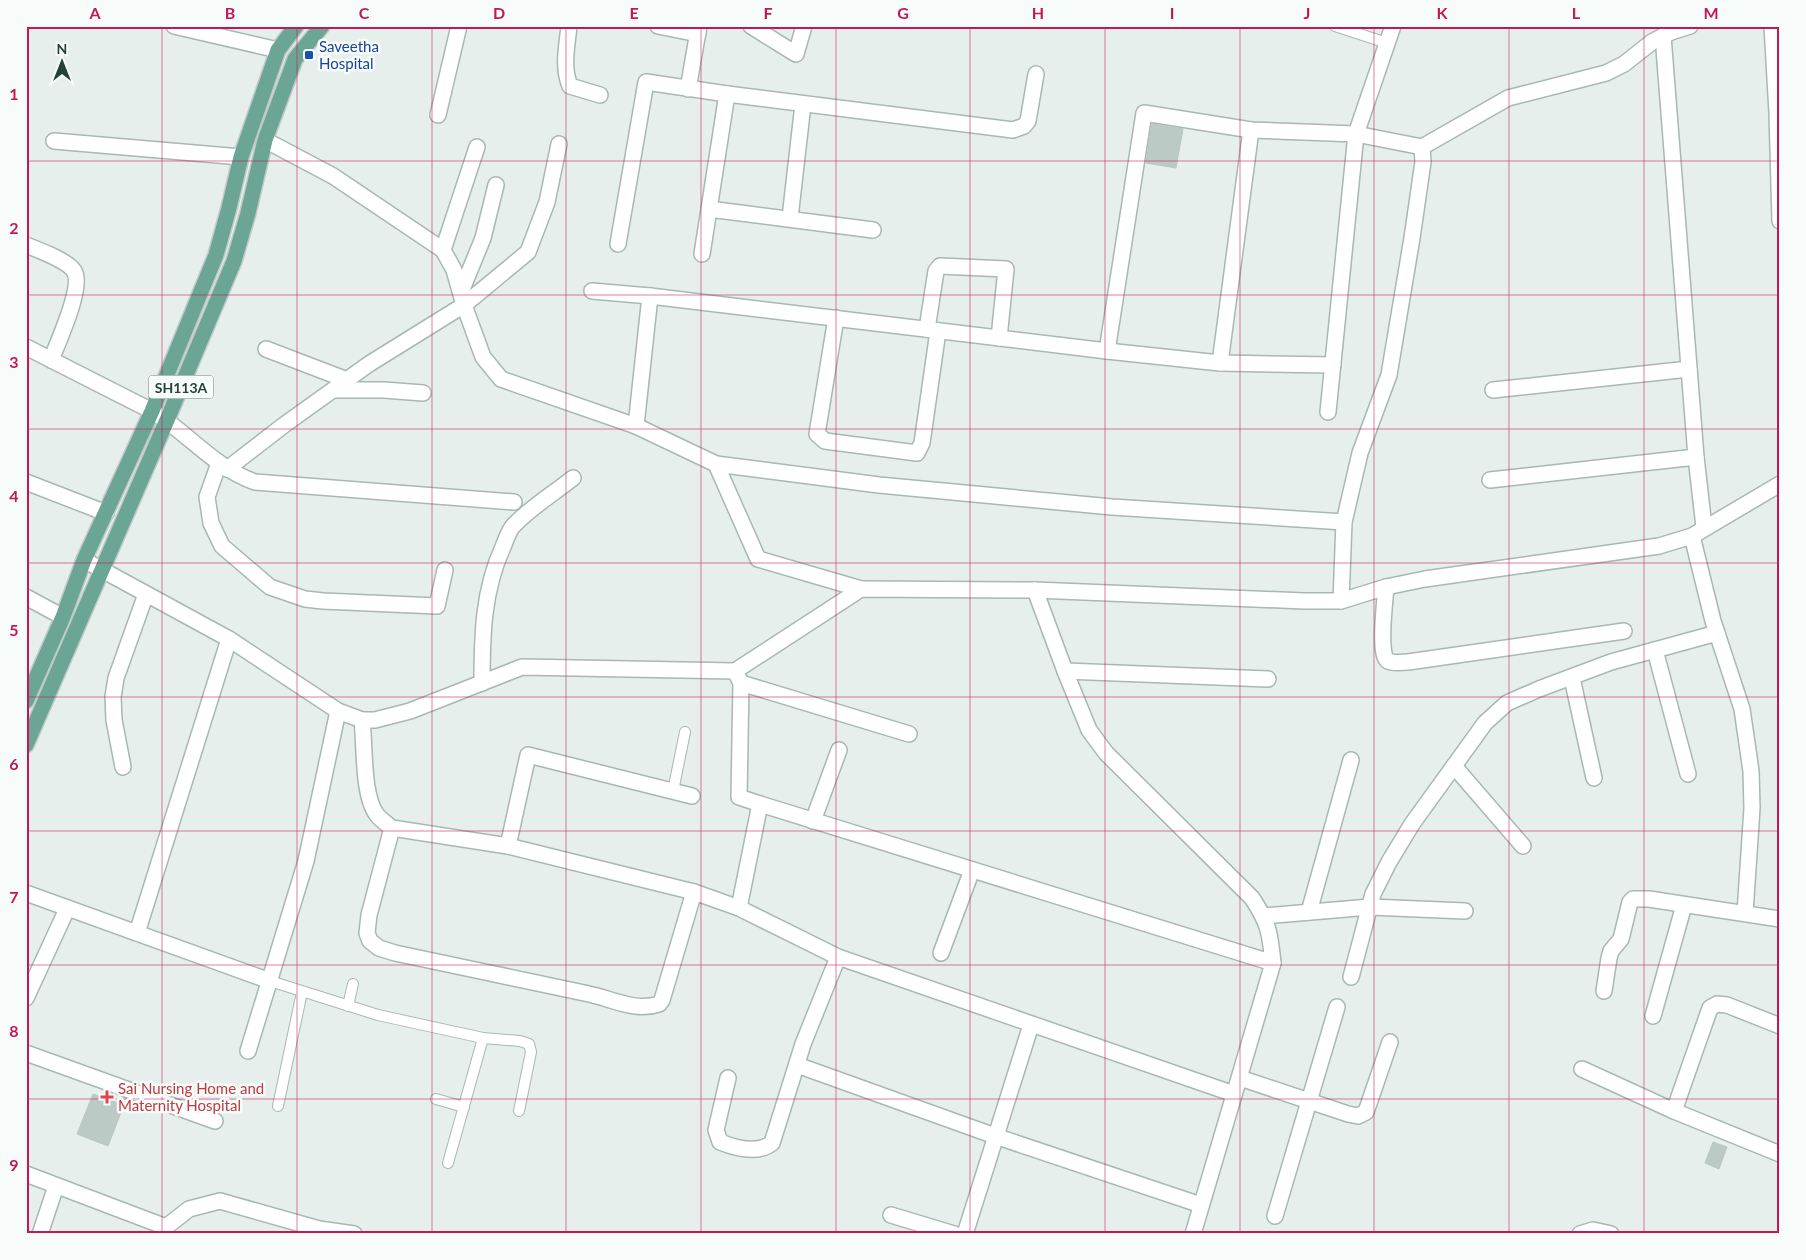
<svg xmlns="http://www.w3.org/2000/svg" width="1806" height="1260" font-family="Lato,sans-serif">
<style>
.building{fill:#bbcac4;stroke:#b8c9c2}
.lines{fill:none;stroke-linecap:round;stroke-linejoin:round}
.service-casing{stroke:#a8b8b2;stroke-width:12}
.minor-casing{stroke:#a8b8b2;stroke-width:18}
.primary-casing{stroke:#c2cac8;stroke-width:18}
.service{stroke:#fff;stroke-width:10}
.minor{stroke:#fff;stroke-width:15}
.primary{stroke:#6aa596;stroke-width:15}
.grid{fill:none;stroke:#c2185b;stroke-width:1;stroke-opacity:0.55}
.transit-dot{fill:#1a4fb4;stroke:#f7fbf9;stroke-width:2}
.health-dot{fill:#e0444e;stroke:#f7fbf9;stroke-width:2}
.labels{text-anchor:middle;dominant-baseline:central;stroke-width:5;stroke-linejoin:round;paint-order:stroke}
.shield{fill:#f7fbf9;stroke:#637a73;stroke-width:1}
.shield-label{font-size:14px;font-weight:bold;fill:#24423a}
.transit-label{font-size:15px;fill:#164399;stroke:#f7fbf9;text-anchor:start}
.health-label{font-size:15px;fill:#be3a42;stroke:#f7fbf9;text-anchor:start}
.neatline{fill:none;stroke:#c2185b;stroke-width:2}
.grid-label{font-size:16px;text-anchor:middle;font-weight:bold;fill:#c2185b}
</style>
<rect width="100%" height="100%" fill="#e6efeb"/>
<g class="building">
<polygon points="1152,124 1183,129 1176,168 1146,163"/>
<polygon points="93,1094 124,1105 108,1146 77,1134"/>
<polygon points="1713,1142 1727,1147 1719,1169 1705,1163"/>
</g>
<g class="lines">
<g class="service-casing">
<g id="service">
<polyline points="1335,26 1387,43"/>
<polyline points="673,791 685,732"/>
<polyline points="270,981 378,1015 483,1038 520,1041 529,1044 531,1052 519,1111"/>
<polyline points="348,1006 353,984"/>
<polyline points="436,1099 464,1107"/>
<polyline points="278,1106 302,992"/>
<polyline points="448,1163 483,1038"/>
</g>
</g>
<g class="minor-casing">
<g id="minor">
<polyline points="174,26 278,50"/>
<path d="M 569,26 C 567,46 562,67 570,86 L 600,95"/>
<polyline points="658,26 698,34"/>
<polyline points="751,26 796,54 804,26"/>
<polyline points="1772,26 1777,113 1780,221"/>
<polyline points="1663,36 1696,457 1704,527"/>
<polyline points="688,89 699,26"/>
<polyline points="438,115 459,26"/>
<polyline points="265,140 333,176 443,250 454,270 464,305 483,357 501,379 636,426 716,464 879,485 1112,507 1344,522"/>
<polyline points="54,141 241,157"/>
<polyline points="1422,147 1508,98 1606,73 1624,64 1652,42 1671,32 1690,26"/>
<polyline points="709,209 873,230"/>
<polyline points="790,218 803,104"/>
<polyline points="618,244 646,82 727,94 1013,130 1024,126 1028,121 1036,74"/>
<path d="M 26,245 C 38,250 67,260 74,271 C 84,286 58,342 51,360"/>
<polyline points="443,250 477,147"/>
<polyline points="702,254 727,94"/>
<polyline points="592,291 650,296 1107,351 1220,363 1333,365"/>
<polyline points="461,292 483,238 496,185"/>
<polyline points="836,318 817,434 825,441 917,453 922,443 938,331"/>
<polyline points="927,329 936,271 940,266 1006,269 999,338"/>
<path d="M 26,347 L 152,411 C 188,433 215,468 255,482 L 514,502"/>
<polyline points="266,349 347,380"/>
<polyline points="1107,351 1144,113 1251,130 1356,134 1328,412"/>
<polyline points="1220,363 1251,130"/>
<polyline points="334,390 384,390 423,393"/>
<polyline points="1493,390 1689,369"/>
<polyline points="636,426 650,296"/>
<polyline points="219,463 207,497 211,523 222,546 270,587 305,599 323,601 437,606 445,570"/>
<polyline points="716,464 758,559 861,589"/>
<polyline points="227,469 284,425 369,364 464,305 528,252 547,202 559,144"/>
<polyline points="1490,480 1696,457"/>
<polyline points="26,482 106,513"/>
<polyline points="1692,536 1713,621 1742,709 1751,771 1752,808 1745,913"/>
<polyline points="84,560 229,639 338,711 362,720 375,720 410,711 522,667 735,671 861,589 1035,590 1304,601 1341,601 1386,587 1425,579 1659,546 1692,536 1780,484"/>
<path d="M 1386,587 C 1385,600 1378,656 1388,661 C 1394,664 1402,662 1408,662 L 1624,631"/>
<path d="M 1035,590 L 1065,671 L 1089,730 L 1106,753 L 1252,898 C 1269,924 1270,933 1273,963 L 1193,1234"/>
<polyline points="26,597 63,617"/>
<polyline points="1341,601 1344,522 1360,453 1389,375 1412,238 1423,162 1422,147 1356,134 1393,26"/>
<polyline points="1655,650 1688,774"/>
<polyline points="735,671 741,683 739,797 760,804 739,908"/>
<polyline points="1065,671 1268,679"/>
<polyline points="1572,678 1594,778"/>
<path d="M 482,683 C 482,636 483,590 503,547 C 506,540 508,532 513,526 C 531,507 553,494 573,478"/>
<polyline points="741,683 909,734"/>
<path d="M 362,720 C 365,744 362,796 377,815 C 381,820 387,824 392,828 L 508,846 L 694,892 L 739,908 L 838,957 L 1234,1094"/>
<polyline points="1454,766 1523,846"/>
<polyline points="123,767 114,720 113,697 116,678 146,594"/>
<polyline points="760,804 1273,963"/>
<polyline points="813,821 839,750"/>
<path d="M 392,828 L 369,915 L 367,933 L 370,941 L 379,948 L 395,953 C 460,967 524,980 589,994 C 612,999 636,1012 659,1004 L 662,1000 L 694,892"/>
<polyline points="508,846 528,755 692,796"/>
<polyline points="26,893 270,981"/>
<polyline points="1309,912 1351,760"/>
<polyline points="1263,916 1370,907 1465,911"/>
<polyline points="137,933 229,639"/>
<polyline points="941,953 972,870"/>
<polyline points="1351,977 1373,894 1389,862 1412,824 1485,723 1507,703 1539,689 1611,662 1717,633"/>
<polyline points="1604,991 1609,958 1611,951 1621,939 1630,902 1633,899 1649,899 1780,919"/>
<polyline points="26,998 67,909"/>
<polyline points="1653,1016 1684,905"/>
<polyline points="248,1051 306,861 338,711"/>
<polyline points="26,1053 215,1121"/>
<polyline points="797,1065 995,1136 1201,1205"/>
<polyline points="1582,1069 1674,1111 1780,1154"/>
<path d="M 728,1078 L 716,1130 L 720,1142 C 735,1148 758,1154 772,1143 L 803,1044 L 838,957"/>
<polyline points="1240,1078 1348,1114 1358,1116 1366,1112 1390,1042"/>
<polyline points="1674,1111 1710,1008 1717,1004 1727,1005 1780,1026"/>
<polyline points="26,1174 166,1227 165,1234"/>
<polyline points="891,1215 954,1234"/>
<polyline points="1275,1216 1337,1007"/>
<polyline points="166,1227 189,1209 220,1201 319,1229 354,1234"/>
<polyline points="40,1234 56,1186"/>
<polyline points="965,1234 1031,1025"/>
<polyline points="1580,1234 1593,1230 1611,1234"/>
</g>
</g>
<g class="primary-casing">
<g id="primary">
<polyline points="26,701 63,617 84,560 152,411 216,255 229,208 241,157 251,128 278,50 296,26"/>
<polyline points="26,745 167,420 234,261 248,213 265,140 295,59 322,26"/>
</g>
</g>
<use href="#service" class="service"/>
<use href="#minor" class="minor"/>
<use href="#primary" class="primary"/>
</g>
<path class="grid" d="M 162,26 L 162,1234M 297,26 L 297,1234M 432,26 L 432,1234M 566,26 L 566,1234M 701,26 L 701,1234M 836,26 L 836,1234M 970,26 L 970,1234M 1105,26 L 1105,1234M 1240,26 L 1240,1234M 1374,26 L 1374,1234M 1509,26 L 1509,1234M 1644,26 L 1644,1234M 26,161 L 1780,161M 26,295 L 1780,295M 26,429 L 1780,429M 26,563 L 1780,563M 26,697 L 1780,697M 26,831 L 1780,831M 26,965 L 1780,965M 26,1099 L 1780,1099"/>
<rect class="transit-dot" x="304" y="50" width="10" height="10" rx="2.5"/>
<path class="health-dot" d="M104.5 1089.5h5v5h5v5h-5v5h-5v-5h-5v-5h5z"/>
<g class="labels">
<rect class="shield" x="148.5" y="375.5" width="65" height="23" rx="4"/>
<g class="shield-label">
<text x="181" y="387">SH113A</text>
</g>
<g class="transit-label">
<text x="319" y="46">Saveetha<tspan x="319" dy="17">Hospital</tspan></text>
</g>
<g class="health-label">
<text x="118" y="1088">Sai Nursing Home and<tspan x="118" dy="17">Maternity Hospital</tspan></text>
</g>
</g>
<rect width="1806" height="1260" fill="none" stroke="#f7fbf9" stroke-width="55"/>
<g transform="translate(62 62)" stroke="#f7fbf9" stroke-width="4" paint-order="stroke">
<path d="M0-4L9 19L0 12L-9 19Z" fill="#24423a"/>
<text y="-8" font-size="14" font-weight="bold" text-anchor="middle" fill="#24423a">N</text>
</g>
<rect x="28" y="28" width="1750" height="1204" class="neatline"/>
<g class="grid-label">
<text x="95" y="19">A</text>
<text x="230" y="19">B</text>
<text x="364" y="19">C</text>
<text x="499" y="19">D</text>
<text x="634" y="19">E</text>
<text x="768" y="19">F</text>
<text x="903" y="19">G</text>
<text x="1038" y="19">H</text>
<text x="1172" y="19">I</text>
<text x="1307" y="19">J</text>
<text x="1442" y="19">K</text>
<text x="1576" y="19">L</text>
<text x="1711" y="19">M</text>
<text x="14" y="100">1</text>
<text x="14" y="234">2</text>
<text x="14" y="368">3</text>
<text x="14" y="502">4</text>
<text x="14" y="636">5</text>
<text x="14" y="770">6</text>
<text x="14" y="903">7</text>
<text x="14" y="1037">8</text>
<text x="14" y="1171">9</text>
</g>
</svg>
